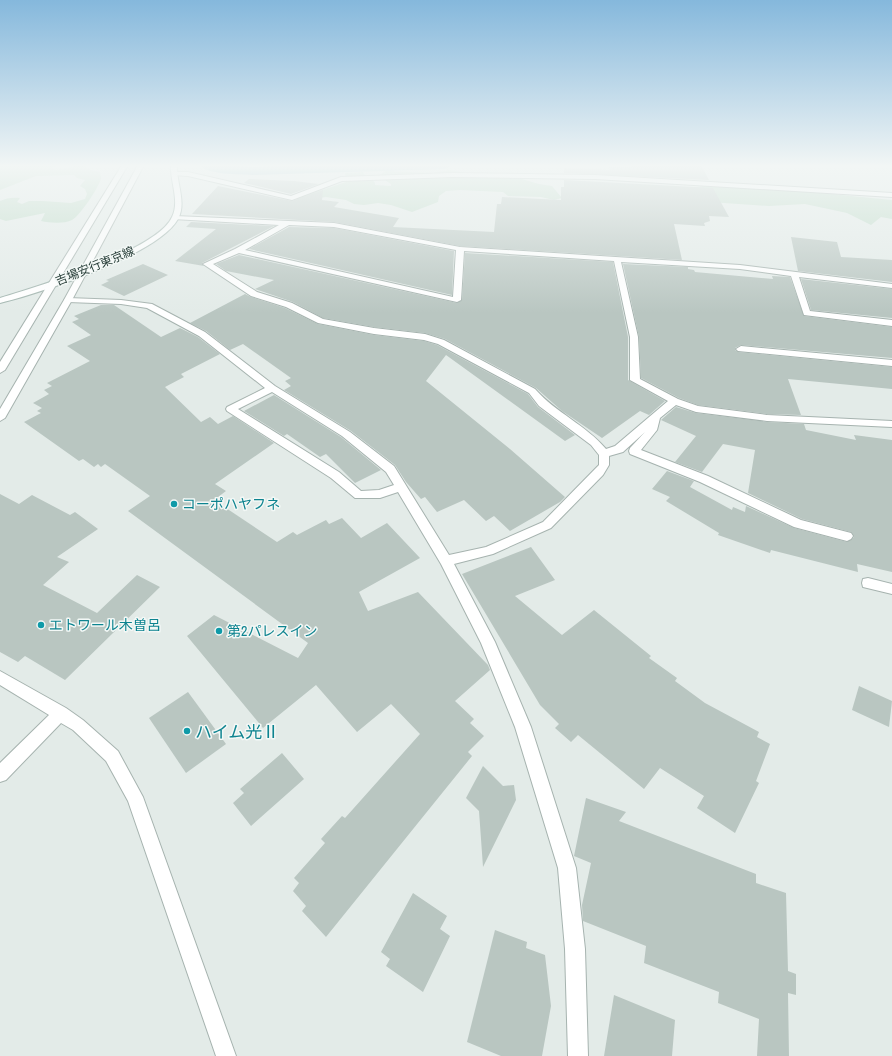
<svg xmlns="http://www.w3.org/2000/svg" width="892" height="1056" font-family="'Archivo Narrow','Noto Sans JP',sans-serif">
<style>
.green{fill:#bedac7}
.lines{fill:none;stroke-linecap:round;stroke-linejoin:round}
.stream{fill:#91bfca;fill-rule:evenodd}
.canal{fill:#91bfca;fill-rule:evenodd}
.building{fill:#b9c6c1}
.minor-casing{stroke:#a6b3af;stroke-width:2}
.tertiary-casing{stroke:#a6b3af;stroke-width:2}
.secondary-casing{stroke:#a3b6b0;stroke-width:2}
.minor{fill:#fff;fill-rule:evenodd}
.tertiary{fill:#fff;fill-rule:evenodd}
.secondary{fill:#fff;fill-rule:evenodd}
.culture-dot{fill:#0f9aa8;stroke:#f3f8f6;stroke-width:1.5}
.labels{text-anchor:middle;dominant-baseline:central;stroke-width:3;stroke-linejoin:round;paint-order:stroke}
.far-street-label{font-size:12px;fill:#253b36;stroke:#f3f8f6}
.culture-label{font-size:14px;fill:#0d838f;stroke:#f3f8f6;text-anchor:start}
.near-culture-label{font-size:17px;fill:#0d838f;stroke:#f3f8f6;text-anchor:start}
</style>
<rect width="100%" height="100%" fill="#e3ebe8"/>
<g class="green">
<path d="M 0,165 L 56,165 L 53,168 L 56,170 C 66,169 74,165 84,165 L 87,169 L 100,172 C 100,172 101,177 101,178 C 100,186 79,217 72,220 C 64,224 50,223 41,221 L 45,213 L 6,221 L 0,219 L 0,201 C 6,198 13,197 20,198 L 17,202 L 22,204 L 29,201 L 43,201 L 71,203 L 85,199 L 87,194 L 85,189 L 80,186 L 85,180 L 77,178 L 74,175 L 36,176 L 0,190 Z"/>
<polygon points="450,170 471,174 501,173 539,184 552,186 562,198 554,200 541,197 508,196 503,192 460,190 446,191 439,196 438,202 412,212 391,205 378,203 364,205 354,204 346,200 326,197 299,201 298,198 352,180 346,177 345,173 363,172 365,176 370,177 375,183 375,185 391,186 391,184 380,177 381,174 386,171 432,173"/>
<polygon points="716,185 811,192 892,200 892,219 881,217 871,225 847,213 805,204 769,206 695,201 686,188"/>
</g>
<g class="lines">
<polygon class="stream" points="400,165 404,165 404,166 401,167"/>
<path class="canal" d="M 200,165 L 252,167 L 317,165 L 450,165 L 448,168 L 443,169 L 252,175 C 240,174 207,175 200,165 Z"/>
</g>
<g class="building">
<polygon points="630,165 701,165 709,180 564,173 564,168 610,170 609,167 632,167"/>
<polygon points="249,179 294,181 319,184 291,194 244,183"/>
<polygon points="564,180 713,188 729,217 709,216 710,221 704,223 705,226 674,224 682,260 460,246 334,222 192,214 218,186 292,201 323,190 322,200 339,202 334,207 399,218 393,227 494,232 497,204 501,204 502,197 561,200 561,187 564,187"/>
<polygon points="191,222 274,226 202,263 204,266 175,261 216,229 186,227"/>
<polygon points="289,227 334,228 454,251 452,295 249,249"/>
<polygon points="791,237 837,242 841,257 892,260 892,282 798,271"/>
<polygon points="465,253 613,262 628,337 628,380 665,401 649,415 640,411 602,438 562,411 536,388 445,339 425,333 374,327 323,318 293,302 255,289 274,280 226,271 216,264 239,255 457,303 462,300"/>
<polygon points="143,264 168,275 124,296 101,285 109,281 106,280"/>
<polygon points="623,264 688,267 688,269 694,270 695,272 773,279 772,276 790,277 804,316 892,327 892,358 741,345 735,348 735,350 738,352 892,367 892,389 788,379 801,415 767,414 698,405 679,398 641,378 639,337"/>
<polygon points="801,279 892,289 892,318 811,310"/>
<polygon points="245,294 251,297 285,308 318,324 374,335 424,341 437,345 528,394 538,407 575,435 565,441 446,355 426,381 510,449 565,497 560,502 510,531 494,516 486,521 464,500 437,512 425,497 421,499 406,482 395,465 351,431 284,390 291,386 285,381 291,378 243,344 230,350 206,331 190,323"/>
<polygon points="101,305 114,305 161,337 180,328 198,337 220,354 181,374 184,377 165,387 201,422 210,417 218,424 233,416 274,443 215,484 226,491 214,500 277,542 293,532 297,535 326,520 329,524 342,518 361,538 387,523 420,558 359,592 368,611 418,592 488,665 490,670 455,701 474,719 470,723 484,736 468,752 472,756 326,937 302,911 306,906 293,891 299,883 294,878 325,843 321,839 342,816 345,818 420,734 391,704 357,732 316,685 263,728 187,636 214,615 298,658 308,643 128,511 150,496 105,464 101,467 98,464 94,467 83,459 79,461 24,422 41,413 37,411 42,408 33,403 49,394 44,390 52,386 47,383 90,361 67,346 91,335 72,322 79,319 74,316"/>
<polygon points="274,395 341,437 381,470 355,483 326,454 320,457 287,434 284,436 244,411"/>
<polygon points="676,407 696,413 767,422 804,424 806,430 856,440 854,435 892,440 892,572 857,564 858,572 771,550 770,553 718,535 719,533 666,501 670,497 652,489 667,471 694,481 690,487 732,510 733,507 745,512 746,506 794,528 847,542 854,537 851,532 802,519 748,493 755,450 723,444 702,472 675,462 696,436 661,420"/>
<polygon points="0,494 19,504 32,495 70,515 75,512 98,529 57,557 69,562 43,585 97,613 137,575 160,587 65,680 25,656 18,662 0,652"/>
<polygon points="531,547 555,580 515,596 562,635 594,610 651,656 649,658 677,678 675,681 705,703 759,732 757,737 770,744 756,781 759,783 735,833 697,808 704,796 660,768 644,789 578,735 571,742 555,728 559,724 540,705 462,574"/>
<polygon points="859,686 892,701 889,727 852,710"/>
<polygon points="188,692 226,744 186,773 149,718"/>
<polygon points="282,753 304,779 251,826 233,803 244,793 240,789"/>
<polygon points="483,766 503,786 514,785 516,800 483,867 479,811 466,798"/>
<polygon points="586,798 626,812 619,821 756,874 756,883 786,893 788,971 796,974 796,995 788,993 789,1056 757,1056 759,1019 718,1003 719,992 644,963 646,946 583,921 582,905 591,863 574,856"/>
<polygon points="413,893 447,916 440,929 450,936 423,992 386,966 390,959 381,952"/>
<polygon points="495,930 527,942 526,948 545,955 551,1006 542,1056 501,1056 467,1042"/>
<polygon points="614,995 675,1020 672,1056 604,1056"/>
</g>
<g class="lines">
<g class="minor-casing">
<g id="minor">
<polygon points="174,172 188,172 291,196 341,177 452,173 595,175 892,193 892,197 595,179 452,177 342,181 292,200 188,176 172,175 172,173"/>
<path d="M 175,216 L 334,223 L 460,247 L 740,265 L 892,284 L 892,288 L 799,277 L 810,311 L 892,320 L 892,326 L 804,315 L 791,276 L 740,269 L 621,262 L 638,337 L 640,379 L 678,399 L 698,406 L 767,415 L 892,421 L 892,427 L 767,421 L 696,412 L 676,405 L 660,418 L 657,430 L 641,450 L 708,476 L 801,520 L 851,533 L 853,536 L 851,539 L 847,541 L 794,527 L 700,482 L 630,454 L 629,451 L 630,448 L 645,432 L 623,452 L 609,456 L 609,465 L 603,475 L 551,528 L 493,554 L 454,564 L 495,642 L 531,727 L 576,868 L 585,949 L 588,1056 L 568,1056 L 565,949 L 558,868 L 515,727 L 481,643 L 441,564 L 398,492 L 380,498 L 355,498 L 331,478 L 227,411 L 226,409 L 227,407 L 265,388 L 199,336 L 147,308 L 121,304 L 68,302 L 64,300 L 68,298 L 121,300 L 152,304 L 205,332 L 275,386 L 350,432 L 394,466 L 449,555 L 486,547 L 543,522 L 595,469 L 599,465 L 599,455 L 591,445 L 539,406 L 529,393 L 438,344 L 424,340 L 374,334 L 318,323 L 286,307 L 251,296 L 203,264 L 235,249 L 279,225 L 173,219 L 173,217 ZM 289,225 L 334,227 L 456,250 L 453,297 L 245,250 ZM 464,251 L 614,261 L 630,337 L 630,380 L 668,401 L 615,446 L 606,449 C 586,425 556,413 535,389 L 444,340 L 425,334 L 374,328 L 323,319 L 292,303 L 257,292 L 213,264 L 239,253 L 457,302 L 461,300 ZM 272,392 L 342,436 L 386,472 L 394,485 L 379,490 L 361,491 L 339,472 L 238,409 Z"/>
<polygon points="741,346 892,360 892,366 738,351 736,349"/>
<polygon points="868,578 892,584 892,594 863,587 862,583 863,579"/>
<polygon points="0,671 66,708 83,720 118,751 143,797 236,1056 216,1056 128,801 106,761 73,730 61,723 6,780 0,782 0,763 49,715 0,685"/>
</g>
</g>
<g class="tertiary-casing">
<g id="tertiary">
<polygon points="122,165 128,165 5,370 0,373 0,362"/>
<polygon points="138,165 144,165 72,300 5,418 0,421 0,409 64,300"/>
</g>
</g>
<g class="secondary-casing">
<path id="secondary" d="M 171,165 L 177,165 C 176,182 187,203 178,219 C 158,255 40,293 0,303 L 0,298 C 36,287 157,251 172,217 C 180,201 170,182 171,165 Z"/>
</g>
<use href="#minor" class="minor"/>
<use href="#tertiary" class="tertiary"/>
<use href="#secondary" class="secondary"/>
</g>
<linearGradient id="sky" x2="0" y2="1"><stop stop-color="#85b8dc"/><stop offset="0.53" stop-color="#f2f6f5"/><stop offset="1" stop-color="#f2f6f5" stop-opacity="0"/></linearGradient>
<rect width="892" height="313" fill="url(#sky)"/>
<g class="culture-dot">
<circle cx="174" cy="504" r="4"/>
<circle cx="41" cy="625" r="4"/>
<circle cx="219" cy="631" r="4"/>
<circle cx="187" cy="731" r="4"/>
</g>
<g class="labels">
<g class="far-street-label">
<text transform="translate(95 266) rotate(-22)">吉場安行東京線</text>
</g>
<g class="culture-label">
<text x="182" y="504">コーポハヤフネ</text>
<text x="49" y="625">エトワール木曽呂</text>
<text x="227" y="631">第2パレスイン</text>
</g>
<g class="near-culture-label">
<text x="195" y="731">ハイム光Ⅱ</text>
</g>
</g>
</svg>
